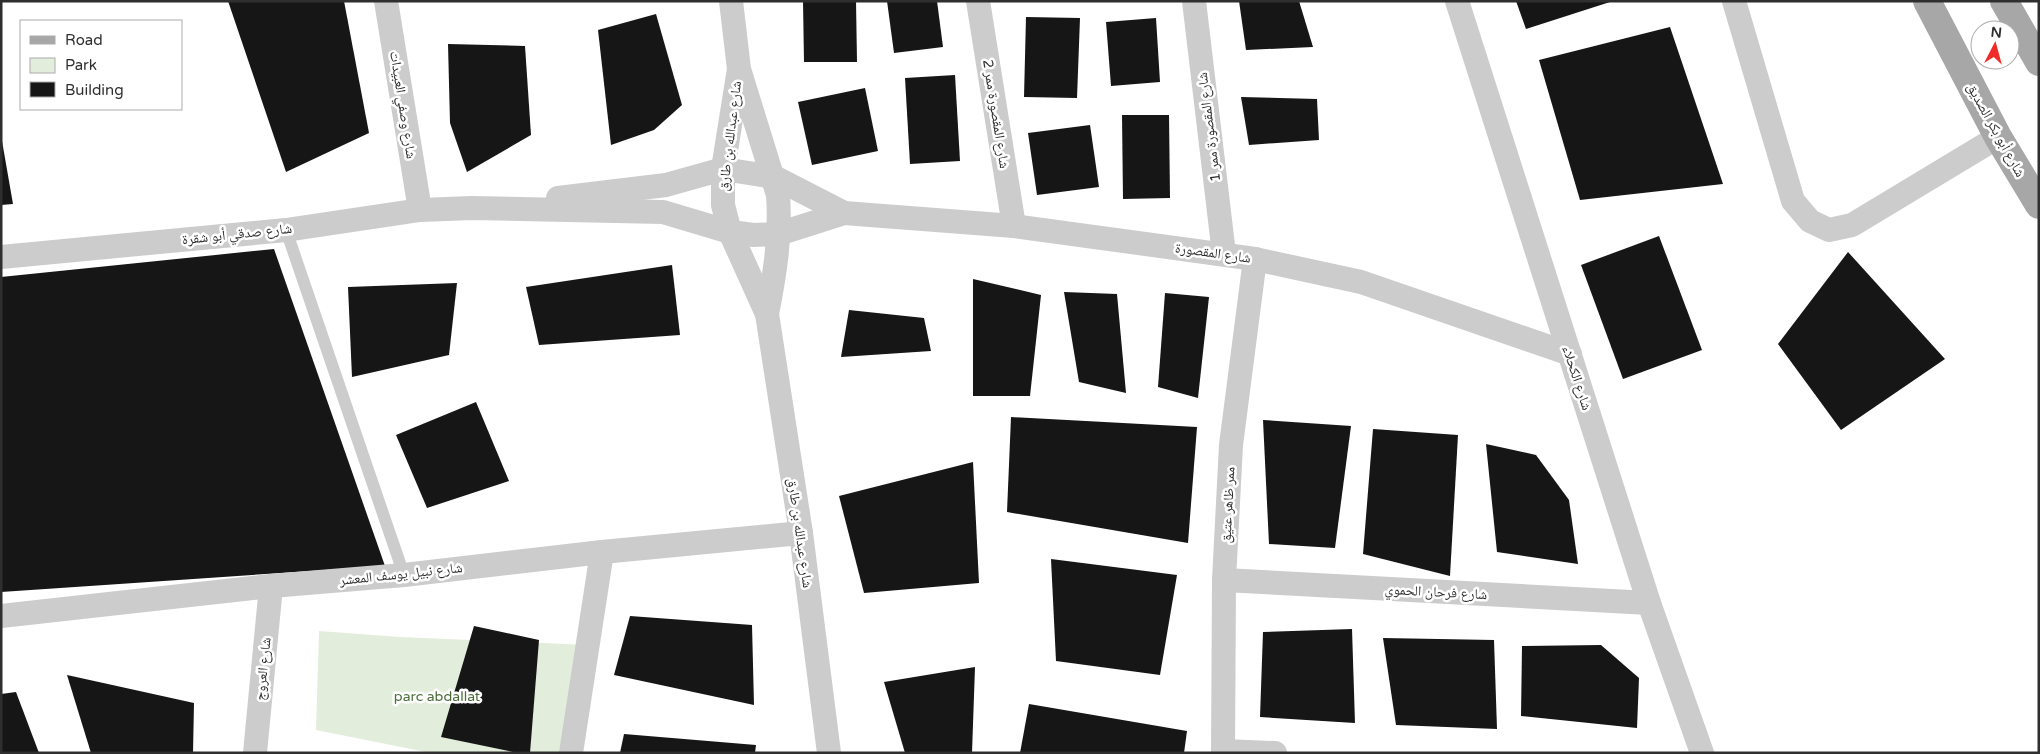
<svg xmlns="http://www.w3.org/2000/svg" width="2040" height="754" font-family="'Varela Round','Noto Naskh Arabic',sans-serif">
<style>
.green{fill:#e3eddc}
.building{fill:#161616}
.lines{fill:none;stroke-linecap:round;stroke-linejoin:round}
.service{stroke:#ccc;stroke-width:12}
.minor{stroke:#ccc;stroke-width:24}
.primary{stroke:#a7a7a7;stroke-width:28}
.labels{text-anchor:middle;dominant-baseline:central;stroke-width:5;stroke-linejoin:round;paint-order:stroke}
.street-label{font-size:14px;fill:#2f2f2f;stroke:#fff}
.park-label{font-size:14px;fill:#4c6d39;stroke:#fff}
</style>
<rect width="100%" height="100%" fill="#fff"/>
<polygon class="green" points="319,631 400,637 588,645 565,753 431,753 316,730"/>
<g class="building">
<polygon points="228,1 344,1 369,133 286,172"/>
<polygon points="803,1 856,1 857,62 804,62"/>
<polygon points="887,1 937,1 943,47 894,53"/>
<polygon points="1239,1 1299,1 1313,47 1246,50"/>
<polygon points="1516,1 1610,1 1610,2 1526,29"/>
<polygon points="656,14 682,105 654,130 611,145 598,30"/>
<polygon points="1026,17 1080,18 1077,98 1024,97"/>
<polygon points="1156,18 1160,82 1111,86 1106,22"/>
<polygon points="1670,27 1723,184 1580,200 1539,60"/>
<polygon points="448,44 525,46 531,135 467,172 450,123"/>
<polygon points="955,75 960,161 910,164 905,78"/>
<polygon points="865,88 878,151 812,165 798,102"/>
<polygon points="1241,97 1317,99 1319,140 1249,145"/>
<polygon points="1122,115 1169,115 1170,198 1123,199"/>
<polygon points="1090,125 1099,187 1037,195 1028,133"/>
<polygon points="1,141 2,141 13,204 1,205"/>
<polygon points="1659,236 1702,350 1623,379 1581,265"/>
<polygon points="274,249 385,566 1,592 1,277"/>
<polygon points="1848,252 1945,359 1841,430 1778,344"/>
<polygon points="672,265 680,335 539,345 526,287"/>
<polygon points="973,279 1041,295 1030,396 973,396"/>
<polygon points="457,283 449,355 352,377 348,287"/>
<polygon points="1064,292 1117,294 1126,393 1079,382"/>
<polygon points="1165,293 1209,297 1198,398 1158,387"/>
<polygon points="849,310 924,318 931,351 841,357"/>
<polygon points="476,402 509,481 427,508 396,435"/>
<polygon points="1011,417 1197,427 1188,543 1007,512"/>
<polygon points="1263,420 1351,426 1335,548 1269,544"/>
<polygon points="1373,429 1458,435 1450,576 1363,554"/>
<polygon points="1486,444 1536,455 1569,500 1578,564 1497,552"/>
<polygon points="973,462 979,583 864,593 839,496"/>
<polygon points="1051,559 1177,575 1160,675 1056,661"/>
<polygon points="630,616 752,625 754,705 614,675"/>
<polygon points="474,626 539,640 530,753 518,753 441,737"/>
<polygon points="1352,629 1355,723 1260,717 1263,632"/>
<polygon points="1383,638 1494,640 1497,729 1396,725"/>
<polygon points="1601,645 1639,678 1637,728 1521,716 1522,646"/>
<polygon points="975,667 972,753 905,753 884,682"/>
<polygon points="67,675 194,703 193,753 91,753"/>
<polygon points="16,692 39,753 1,753 1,694"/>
<polygon points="1029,704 1187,731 1184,753 1020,753"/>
<polygon points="624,734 756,745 755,753 620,753"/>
</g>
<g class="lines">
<polyline class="service" points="286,230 404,575"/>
<g class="minor">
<polyline points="386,1 420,210"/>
<path d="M 731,1 L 739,69 L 778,195 C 781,235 775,274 767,314"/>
<polyline points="978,1 1014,226"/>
<polyline points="1194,1 1224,254"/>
<polyline points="1457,1 1649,603 1702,753"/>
<polyline points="1734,1 1793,201 1810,221 1829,230 1852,225 1998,137"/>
<polyline points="739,69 723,169 723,205 730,232 767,314 801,533 829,753"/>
<polyline points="558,198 666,185 723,169 774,177 844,213"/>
<polyline points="1,257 286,230 420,210 472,208 663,212 730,232 754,235 778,234 844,213 1014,226 1255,259 1361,282 1570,354"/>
<polyline points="1224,580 1649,603"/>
<polyline points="1,616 271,586 404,575 602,552 801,533"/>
<polyline points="1223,751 1275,753"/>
<polyline points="255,753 271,586"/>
<polyline points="571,753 602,552"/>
<polyline points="1223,753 1224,580 1231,445 1255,259"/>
</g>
<g class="primary">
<polyline points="1927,1 1998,137 2039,205"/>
<polyline points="2004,1 2039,62"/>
</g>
</g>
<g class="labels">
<g class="street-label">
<text transform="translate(403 105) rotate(81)">شارع وصفي العبيدات</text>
<text transform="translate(996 114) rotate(81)">شارع المقصورة ممر 2</text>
<text transform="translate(1209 127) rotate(-97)">شارع المقصورة ممر 1</text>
<text transform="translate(1996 130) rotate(61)">شارع أبو بكر الصديق</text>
<text transform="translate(730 136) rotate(-83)">شارع عبدالله بن طارق</text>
<text transform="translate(237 234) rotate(-6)">شارع صدقي أبو شقرة</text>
<text transform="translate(1213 253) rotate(8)">شارع المقصورة</text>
<text transform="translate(1577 378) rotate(72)">شارع الكحلاء</text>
<text transform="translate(1228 505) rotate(-87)">ممر ظاهر عتيق</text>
<text transform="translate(800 533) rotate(82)">شارع عبدالله بن طارق</text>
<text transform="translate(401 574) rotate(-6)">شارع نبيل يوسف المعشر</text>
<text transform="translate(1436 592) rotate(3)">شارع فرحان الحموي</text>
<text transform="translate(263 669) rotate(-84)">شارع العروج</text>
</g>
<g class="park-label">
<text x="437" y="696">parc abdallat</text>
</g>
</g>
<rect width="2040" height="754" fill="none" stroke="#2f2f2f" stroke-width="5"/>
<rect x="20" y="20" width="162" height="90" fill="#ffffff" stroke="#acacac"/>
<rect x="30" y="36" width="25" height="8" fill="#a7a7a7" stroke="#acacac"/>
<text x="65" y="45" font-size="15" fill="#2f2f2f">Road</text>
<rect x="30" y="58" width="25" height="15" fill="#e3eddc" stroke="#acacac"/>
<text x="65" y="70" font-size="15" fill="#2f2f2f">Park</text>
<rect x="30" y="82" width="25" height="15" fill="#161616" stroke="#acacac"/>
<text x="65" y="95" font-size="15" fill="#2f2f2f">Building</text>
<g transform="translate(1995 45) rotate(6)"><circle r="24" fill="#ffffff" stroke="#acacac"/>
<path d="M0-4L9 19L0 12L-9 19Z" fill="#ee2d28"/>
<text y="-8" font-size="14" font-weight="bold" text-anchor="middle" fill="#2f2f2f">N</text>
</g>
</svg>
